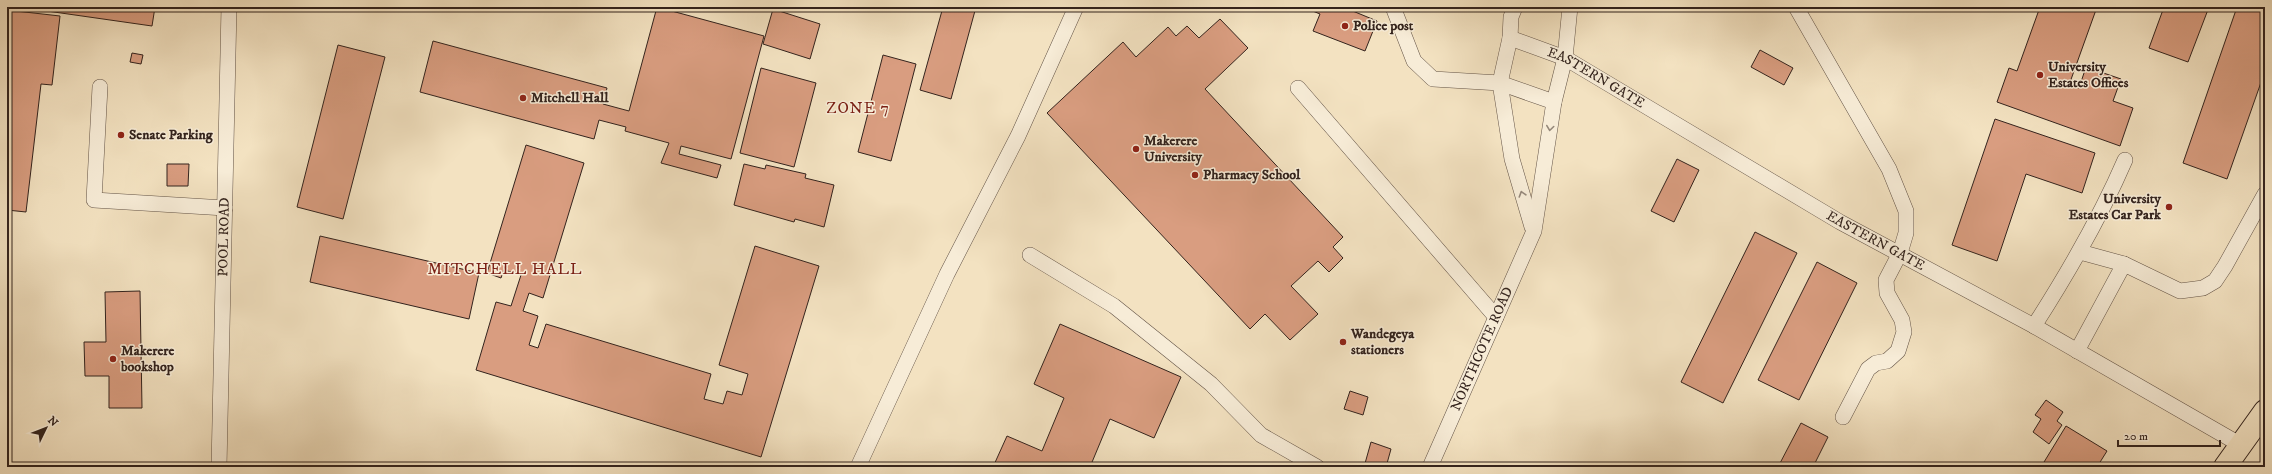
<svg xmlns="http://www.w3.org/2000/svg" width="2272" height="474" font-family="'IM FELL DW Pica',serif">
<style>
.building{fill:#d99d80;stroke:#33231d}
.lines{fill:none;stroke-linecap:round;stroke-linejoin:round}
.service-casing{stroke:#635346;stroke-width:16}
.primary-casing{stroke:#33231d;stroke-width:24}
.service{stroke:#f7ecd7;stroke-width:15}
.primary{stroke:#f3e2c1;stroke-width:22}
.oneway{stroke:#95887a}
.poi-dot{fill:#8f2418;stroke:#f7ecd7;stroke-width:1.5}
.labels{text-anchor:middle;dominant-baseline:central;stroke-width:3;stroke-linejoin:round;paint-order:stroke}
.poi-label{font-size:14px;font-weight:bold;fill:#33231d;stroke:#f7ecd7;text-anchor:start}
.street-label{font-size:14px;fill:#33231d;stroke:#f7ecd7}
.quarter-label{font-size:16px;letter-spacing:1px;fill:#7a1f14;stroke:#f7ecd7}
</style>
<rect width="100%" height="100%" fill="#f3e2c1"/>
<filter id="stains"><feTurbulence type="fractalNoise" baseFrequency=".005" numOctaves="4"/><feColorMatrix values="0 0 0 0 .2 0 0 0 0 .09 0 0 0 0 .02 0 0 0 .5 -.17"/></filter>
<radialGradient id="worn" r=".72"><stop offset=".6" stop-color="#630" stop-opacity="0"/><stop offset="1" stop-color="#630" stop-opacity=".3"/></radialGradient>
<g class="building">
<polygon points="47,7 155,7 152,26 47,11"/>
<polygon points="657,7 764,36 731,159 681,146 679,154 721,165 717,178 661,163 669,143 625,131 626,127 599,120 594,139 420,92 433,41 607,88 603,104 629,111"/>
<polygon points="943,7 976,7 951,99 920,90"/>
<polygon points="1303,7 1343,7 1377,21 1365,51 1313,31 1320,14"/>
<polygon points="2040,7 2097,7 2069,85 2079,88 2086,67 2121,79 2113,101 2133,108 2120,146 1997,102 2009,68 2017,71"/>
<polygon points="2164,7 2209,7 2188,62 2149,48"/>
<polygon points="2237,7 2265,7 2265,71 2227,179 2183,163"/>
<polygon points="773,9 820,24 810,59 763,44"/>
<polygon points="7,10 60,16 52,85 41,84 26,212 7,210"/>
<polygon points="1220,19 1248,48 1205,89 1343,237 1333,247 1343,258 1329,272 1318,261 1291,286 1318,314 1290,340 1265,314 1250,329 1047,113 1123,42 1136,57 1168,27 1176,36 1187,26 1199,38"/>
<polygon points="338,45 385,57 343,219 297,207"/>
<polygon points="1760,50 1793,68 1784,85 1751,67"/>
<polygon points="132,53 143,55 141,64 130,62"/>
<polygon points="883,55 916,64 891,161 858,152"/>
<polygon points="761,68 816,83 794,167 740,153"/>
<polygon points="1995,119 2095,153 2082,193 2026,174 1997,261 1952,245"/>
<polygon points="526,145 584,163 543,298 529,293 523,311 538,316 529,345 538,348 546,324 711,374 704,399 723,404 727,391 742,395 748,374 719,365 755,246 819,266 761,457 476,370 496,302 511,306 521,275 504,270 501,278 487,273"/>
<polygon points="1677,159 1699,170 1674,222 1651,211"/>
<polygon points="167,164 189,164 188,186 167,186"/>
<polygon points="744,164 765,169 766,165 806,174 805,178 834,185 824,227 795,219 794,222 734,205"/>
<polygon points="1755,232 1797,253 1723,403 1681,382"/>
<polygon points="320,236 479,273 469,319 310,282"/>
<polygon points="1817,262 1857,283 1799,400 1758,380"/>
<polygon points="140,291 142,408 109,408 109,376 85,376 84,342 106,342 105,292"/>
<polygon points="1060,324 1181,377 1154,438 1110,419 1090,467 993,467 1007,436 1042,451 1064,398 1034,384"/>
<polygon points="1350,391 1368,397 1363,415 1344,409"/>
<polygon points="2046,400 2063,412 2057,421 2062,425 2049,444 2033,432 2041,419 2035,415"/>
<polygon points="1801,423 1828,437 1813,467 1778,467"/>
<polygon points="2066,426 2107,451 2097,467 2041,467"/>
<polygon points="1371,442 1391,449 1386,467 1364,467"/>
</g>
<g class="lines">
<g class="service-casing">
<g id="service">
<polyline points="1393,7 1414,61 1433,79 1500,83 1554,102"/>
<polyline points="1515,7 1511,17 1510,38 1500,83 1512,159 1532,227"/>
<polyline points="1796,7 1889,169 1906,211 1906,233 1900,253 1886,280 1887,293 1902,320 1904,332 1898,351 1887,361 1876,363 1868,369 1843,417"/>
<path id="s1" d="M 1510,38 L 1565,58 L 1840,222 L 2034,326 L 2241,445"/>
<polyline points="100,87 94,200 225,208"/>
<polyline points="1298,88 1496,317"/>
<polyline points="2080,252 2124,264"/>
<polyline points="1030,255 1114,306 1211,384 1261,435 1317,467"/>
<path d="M 2034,326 C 2068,273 2100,218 2125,160"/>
<polyline points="2077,351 2124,264 2180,291 2203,288 2215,281 2225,266 2265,194"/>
<path id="s2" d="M 219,467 L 229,7"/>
<polyline points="858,467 947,274 1018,136 1076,7"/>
<path id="s3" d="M 1430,467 L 1534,231 L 1554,102 L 1565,58 L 1570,7"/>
</g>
</g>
<g class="primary-casing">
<polyline id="primary" points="2225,467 2265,411"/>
</g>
<use href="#service" class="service"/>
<use href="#primary" class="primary"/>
</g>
<defs><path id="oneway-chevron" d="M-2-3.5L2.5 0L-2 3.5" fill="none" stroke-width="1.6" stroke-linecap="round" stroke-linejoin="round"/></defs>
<g class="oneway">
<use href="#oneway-chevron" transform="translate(1550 128) rotate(98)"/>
<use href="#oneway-chevron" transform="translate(1522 194) rotate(-107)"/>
</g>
<g class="poi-dot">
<circle cx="1345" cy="26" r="4"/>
<circle cx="2040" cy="75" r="4"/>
<circle cx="523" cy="98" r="4"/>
<circle cx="121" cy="135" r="4"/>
<circle cx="1136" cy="149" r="4"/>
<circle cx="1195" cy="175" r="4"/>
<circle cx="2169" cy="207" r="4"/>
<circle cx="1343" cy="342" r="4"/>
<circle cx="113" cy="359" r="4"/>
</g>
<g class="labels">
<g class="poi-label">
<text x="1353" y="26">Police post</text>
<text x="2048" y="67">University<tspan x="2048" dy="16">Estates Offices</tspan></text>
<text x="531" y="98">Mitchell Hall</text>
<text x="129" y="135">Senate Parking</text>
<text x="1144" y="141">Makerere<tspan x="1144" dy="16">University</tspan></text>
<text x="1203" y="175">Pharmacy School</text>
<text x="2161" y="199" text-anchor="end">University<tspan x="2161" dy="16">Estates Car Park</tspan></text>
<text x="1351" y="334">Wandegeya<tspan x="1351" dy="16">stationers</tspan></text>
<text x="121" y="351">Makerere<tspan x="121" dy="16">bookshop</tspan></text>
</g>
<g class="street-label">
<text stroke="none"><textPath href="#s1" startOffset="95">EASTERN GATE</textPath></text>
<text stroke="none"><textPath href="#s2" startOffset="230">POOL ROAD</textPath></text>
<text stroke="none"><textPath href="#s1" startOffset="419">EASTERN GATE</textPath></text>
<text stroke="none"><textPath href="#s3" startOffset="129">NORTHCOTE ROAD</textPath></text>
</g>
<g class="quarter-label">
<text x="858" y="108">ZONE 7</text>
<text x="505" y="269">MITCHELL HALL</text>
</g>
</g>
<rect width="2272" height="474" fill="none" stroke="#f3e2c1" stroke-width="24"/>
<rect x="8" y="8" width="2256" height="458" fill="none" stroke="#33231d" stroke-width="2"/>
<rect x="12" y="12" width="2248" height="450" fill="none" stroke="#33231d"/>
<g transform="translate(46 428) rotate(47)" stroke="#f7ecd7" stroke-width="3" paint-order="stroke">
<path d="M0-3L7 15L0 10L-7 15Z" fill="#33231d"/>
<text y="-6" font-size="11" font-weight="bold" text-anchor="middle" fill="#33231d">N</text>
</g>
<path d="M2118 440v6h102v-6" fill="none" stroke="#33231d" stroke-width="2"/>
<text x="2124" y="440" font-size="12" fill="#33231d" stroke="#f7ecd7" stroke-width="3" paint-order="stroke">20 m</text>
<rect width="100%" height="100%" filter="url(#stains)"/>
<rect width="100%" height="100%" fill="url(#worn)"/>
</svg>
